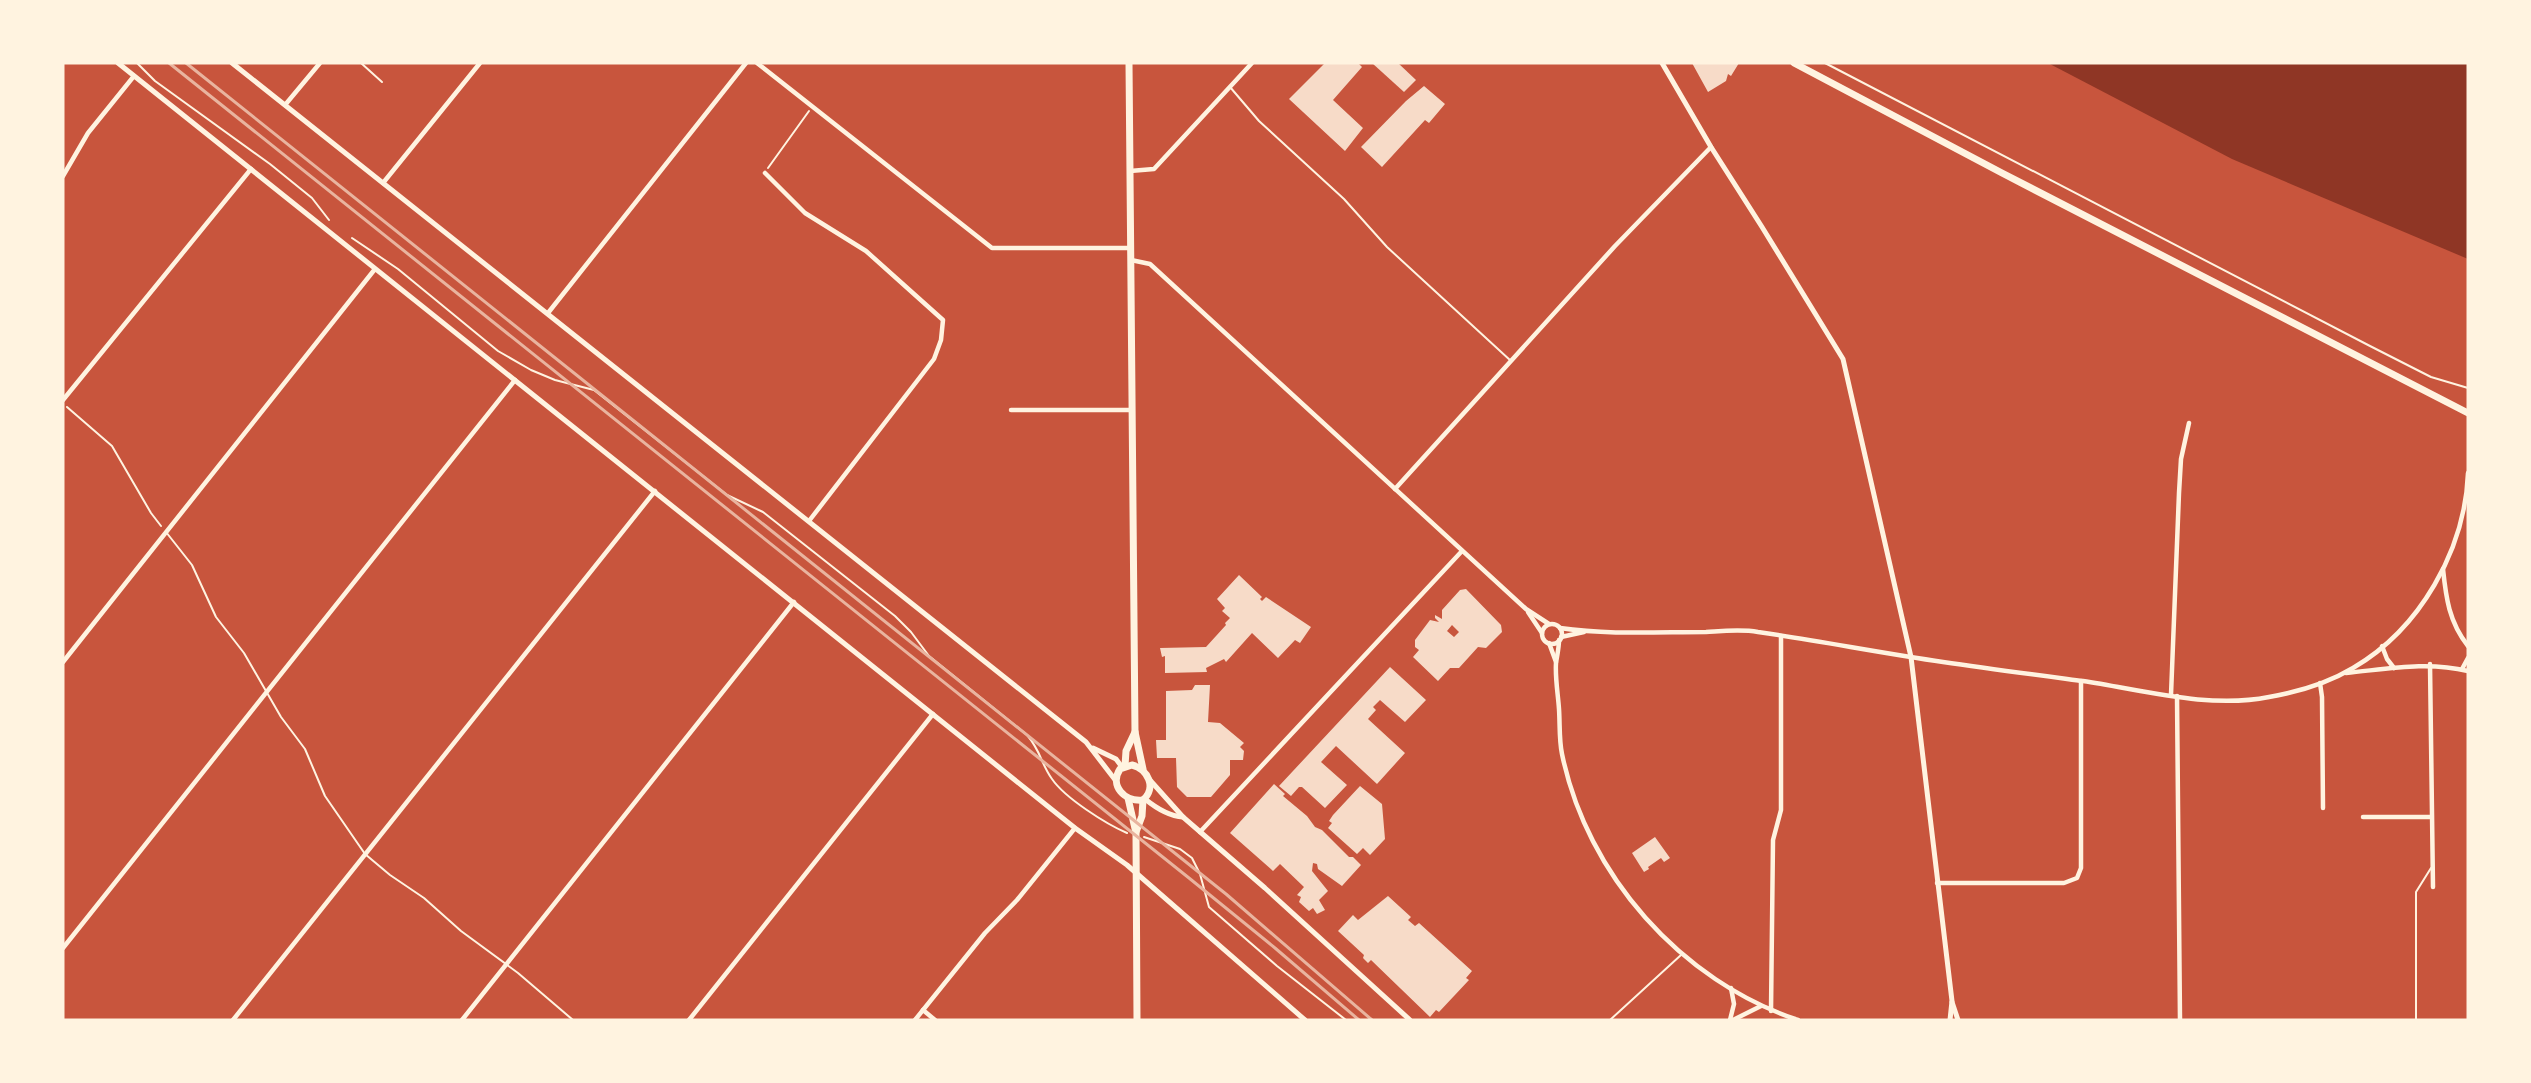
<svg xmlns="http://www.w3.org/2000/svg" width="2531" height="1083" font-family="'Open Sans',sans-serif">
<style>
.water{fill:#8f3625}
.building{fill:#f7dbc8;fill-rule:evenodd}
.lines{fill:none;stroke-linecap:round;stroke-linejoin:round}
.path{stroke:#fff3e0;stroke-width:2}
.service{stroke:#fff3e0;stroke-width:2}
.minor{stroke:#fff3e0;stroke-width:4.5}
.tertiary{stroke:#fff3e0;stroke-width:5}
.primary{stroke:#fff3e0;stroke-width:7}
.rail{stroke:#e9b49f;stroke-width:3}
</style>
<rect width="100%" height="100%" fill="#c8553d"/>
<polygon class="water" points="2048,63 2468,63 2468,259 2232,159"/>
<g class="building">
<polygon points="1325,63 1358,63 1362,67 1333,100 1363,128 1345,151 1289,99"/>
<polygon points="1372,63 1398,63 1416,80 1404,92"/>
<polygon points="1692,63 1739,63 1731,76 1728,74 1726,81 1708,92"/>
<polygon points="1424,86 1445,104 1429,123 1425,120 1382,167 1361,147 1406,101"/>
<polygon points="1239,575 1262,597 1260,599 1262,601 1266,597 1311,627 1300,643 1295,640 1278,658 1252,633 1226,662 1224,659 1206,668 1207,672 1165,673 1165,656 1162,657 1160,648 1206,647 1226,625 1225,623 1230,618 1222,611 1225,608 1217,599"/>
<path d="M 1466,589 L 1501,625 L 1502,632 L 1486,648 L 1478,647 L 1459,668 L 1450,668 L 1438,681 L 1413,657 L 1419,650 L 1415,647 L 1415,640 L 1430,620 L 1439,622 L 1435,618 L 1435,615 L 1442,619 L 1442,610 L 1460,590 ZM 1452,625 L 1459,632 L 1454,637 L 1447,631 Z"/>
<polygon points="1390,667 1426,700 1405,722 1380,700 1373,707 1376,710 1368,719 1405,753 1377,784 1336,746 1321,762 1347,785 1325,808 1302,787 1299,787 1291,796 1279,786"/>
<polygon points="1195,685 1210,685 1208,722 1220,723 1244,743 1240,747 1244,751 1243,760 1230,760 1230,775 1211,797 1187,797 1177,787 1176,758 1157,758 1156,740 1166,740 1166,691 1192,690"/>
<polygon points="1274,784 1285,794 1283,796 1307,816 1315,827 1322,830 1349,857 1353,857 1361,865 1342,886 1318,869 1317,864 1313,863 1312,871 1328,891 1319,900 1325,910 1317,914 1313,908 1309,911 1299,902 1301,897 1297,895 1304,887 1280,864 1273,871 1230,833"/>
<polygon points="1360,786 1382,804 1385,839 1370,855 1363,848 1357,854 1328,828 1332,823 1329,821 1333,815"/>
<polygon points="1655,837 1670,858 1664,862 1661,858 1648,867 1649,869 1644,872 1632,853"/>
<polygon points="1388,896 1411,917 1408,920 1415,926 1419,923 1472,971 1466,978 1469,980 1439,1012 1436,1010 1430,1017 1371,960 1368,963 1363,958 1364,955 1338,931 1353,915 1358,920"/>
</g>
<g class="lines">
<g class="path">
<polyline points="137,63 155,81 270,164 312,198 329,220"/>
<polyline points="1825,63 2370,346 2431,377 2468,388"/>
<polyline points="768,168 809,111"/>
<path d="M 352,238 L 398,269 L 498,351 L 531,370 L 555,380 L 594,390 L 727,495 L 763,512 L 895,616 L 911,632 L 929,656 L 1027,735 C 1041,751 1041,764 1052,779 C 1065,798 1106,824 1127,833"/>
<polyline points="67,407 112,446 151,513 161,526"/>
<polyline points="1144,837 1180,849 1192,858 1200,874 1209,907 1277,966 1346,1020"/>
</g>
<g class="service">
<polyline points="361,63 382,82"/>
<polyline points="1230,87 1259,121 1344,199 1387,247 1511,361"/>
<polyline points="166,532 192,565 216,617 244,653 281,717 305,749 325,796 365,854 390,875 424,898 461,931 518,973 573,1020"/>
<polyline points="1610,1020 1681,955"/>
<polyline points="2416,1020 2416,892 2431,868"/>
</g>
<g class="minor">
<polyline points="757,63 992,248 1131,248"/>
<polyline points="285,105 320,63"/>
<polyline points="1130,171 1154,169 1252,63"/>
<polyline points="765,173 805,213 866,251 943,320 941,340 934,359 809,521"/>
<polyline points="63,176 88,133 134,76"/>
<polyline points="383,183 480,63"/>
<polyline points="1131,260 1150,264 1526,609 1549,624"/>
<polyline points="548,313 746,63"/>
<polyline points="63,400 251,169"/>
<polyline points="1011,410 1132,410"/>
<polyline points="1395,489 1615,246 1711,147"/>
<path d="M 2443,569 C 2446,598 2449,622 2468,646"/>
<polyline points="1528,612 1542,633"/>
<circle cx="1552" cy="634" r="10"/>
<path d="M 1560,628 C 1608,635 1657,632 1706,632 C 1723,631 1741,629 1758,632 C 1820,641 1881,653 1943,662 C 1990,669 2037,675 2083,681 C 2143,690 2209,709 2269,697 C 2298,692 2328,683 2353,668 C 2420,629 2465,550 2468,473"/>
<polyline points="1561,637 1584,632"/>
<path d="M 1559,640 C 1559,648 1557,656 1556,663 C 1555,678 1558,694 1559,709 C 1560,724 1559,740 1562,754 C 1587,875 1681,981 1798,1020"/>
<polyline points="1549,643 1556,662"/>
<polyline points="2382,646 2387,659 2394,668"/>
<polyline points="63,662 375,269"/>
<polyline points="2430,664 2433,887"/>
<polyline points="2462,669 2468,658"/>
<path d="M 2346,673 C 2388,669 2426,661 2468,671"/>
<polyline points="2320,683 2322,697 2323,808"/>
<polyline points="2171,695 2179,493 2181,459 2189,423"/>
<polyline points="2177,696 2180,1020"/>
<polyline points="2363,817 2431,817"/>
<polyline points="1200,832 1462,551"/>
<polyline points="1937,883 2064,883 2077,878 2081,868 2081,681"/>
<polyline points="63,948 515,380"/>
<polyline points="923,1010 935,1020"/>
<polyline points="1771,1011 1773,840 1781,810 1781,636"/>
<polyline points="233,1020 655,491"/>
<polyline points="462,1020 794,602"/>
<polyline points="689,1020 933,714"/>
<polyline points="915,1020 985,933 1017,900 1075,828"/>
<polyline points="1730,1020 1734,1004 1731,988"/>
<polyline points="1733,1020 1761,1006"/>
</g>
<g class="tertiary">
<polyline points="118,63 1075,828 1127,865 1305,1020"/>
<polyline points="232,63 1086,742 1116,781"/>
<polyline points="1662,63 1711,147 1762,227 1843,359 1911,657 1952,1001 1950,1020"/>
<polyline points="1093,748 1116,759 1122,767"/>
<polyline points="1149,779 1183,817 1265,888 1410,1020"/>
<path d="M 1145,799 C 1156,808 1168,816 1183,817"/>
<polyline points="1952,1002 1958,1020"/>
</g>
<g class="primary">
<polyline points="1129,63 1135,732 1143,769"/>
<polyline points="1794,63 2002,173 2468,413"/>
<path d="M 1132,765 C 1148,769 1157,788 1143,800 C 1125,802 1109,786 1120,769 Z"/>
<polyline points="1125,766 1126,751 1135,732"/>
<polyline points="1128,798 1136,833 1137,1020"/>
<polyline points="1136,832 1142,816 1143,800"/>
</g>
<g class="rail">
<polyline points="169,63 1189,878 1275,948 1359,1020"/>
<polyline points="186,63 1226,894 1372,1020"/>
</g>
</g>
<rect width="2531" height="1083" fill="none" stroke="#fff3e0" stroke-width="129"/>
</svg>
